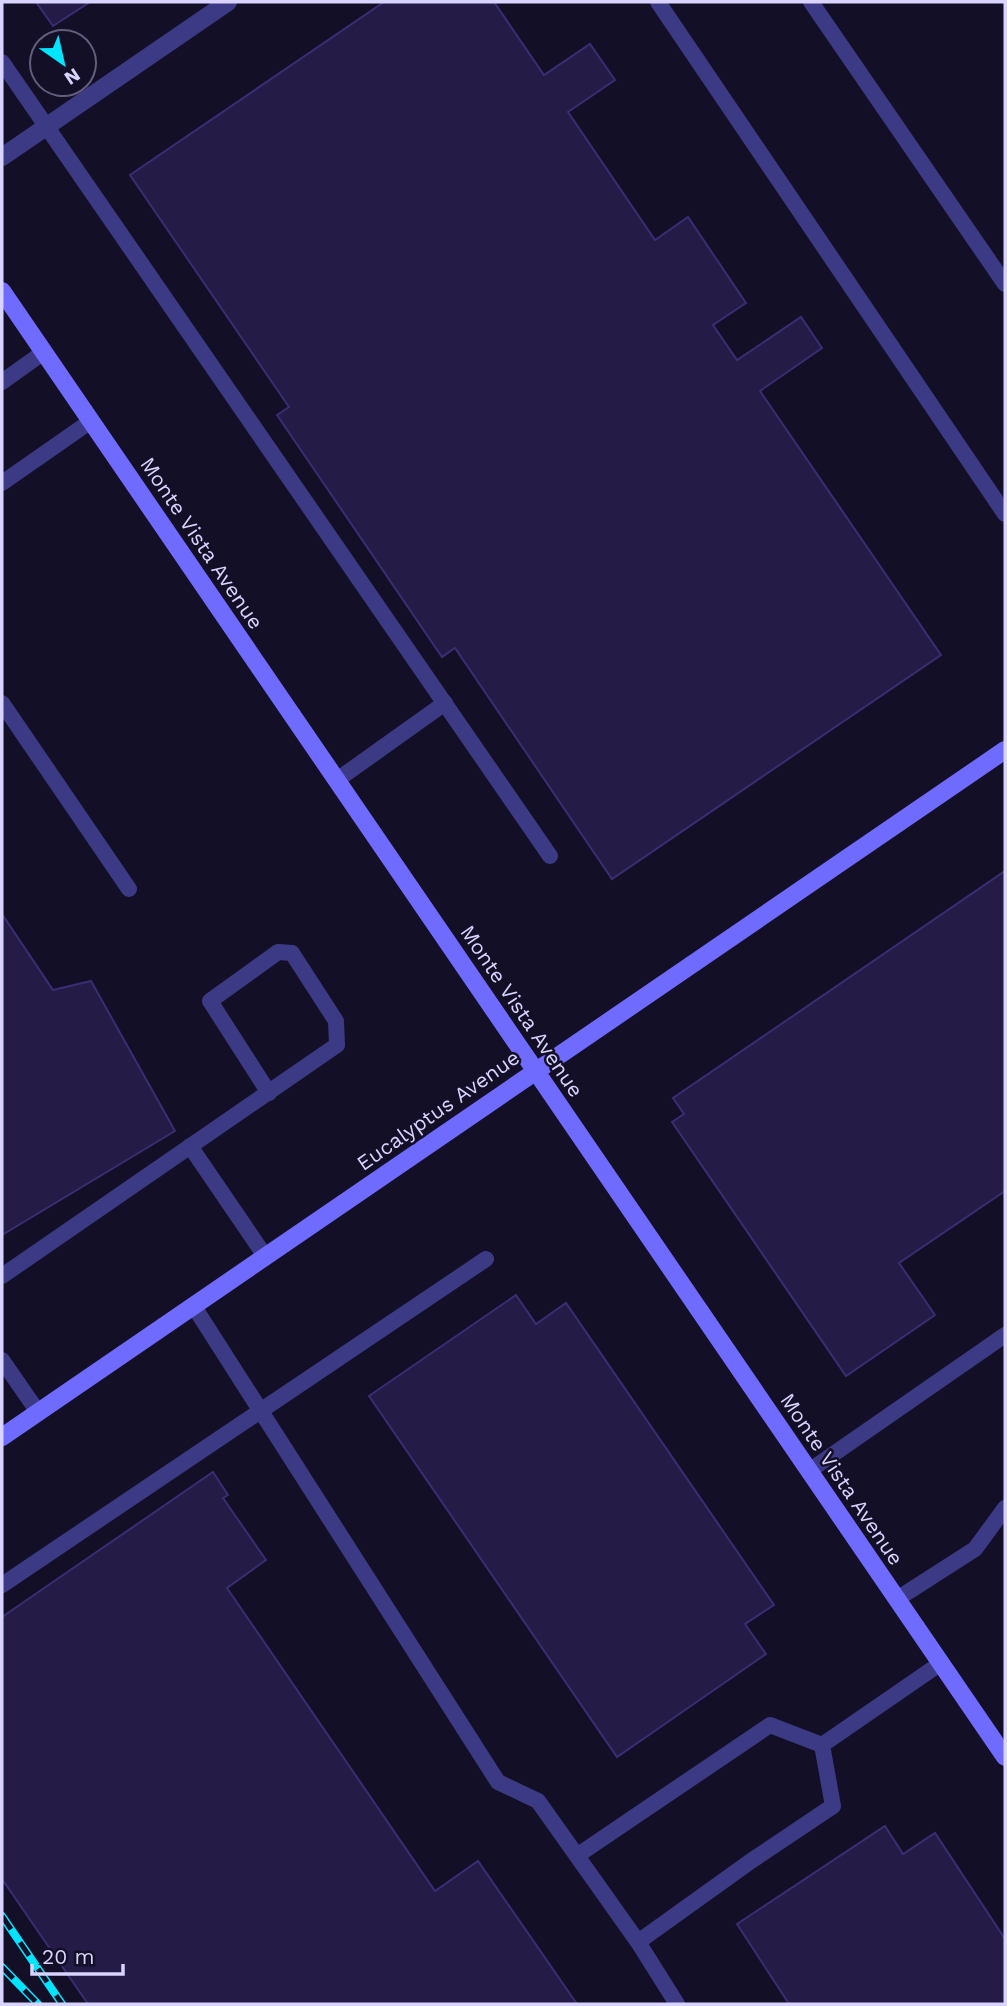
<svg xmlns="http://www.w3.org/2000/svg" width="1007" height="2006" font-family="'Work Sans',sans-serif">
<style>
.building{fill:#241b47;stroke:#3b2d73;stroke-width:2}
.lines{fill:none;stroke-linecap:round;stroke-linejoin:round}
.lane{stroke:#3d3a85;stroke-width:16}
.street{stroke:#3d3a85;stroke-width:18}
.secondary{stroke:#6f6bff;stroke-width:18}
.rail-casing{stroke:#00e5ff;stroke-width:8}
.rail{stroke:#130f26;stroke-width:5;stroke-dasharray:16;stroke-linecap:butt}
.labels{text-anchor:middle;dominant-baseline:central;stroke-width:5;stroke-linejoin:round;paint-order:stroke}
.street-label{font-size:21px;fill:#d9d4ff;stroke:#130f26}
</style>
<rect width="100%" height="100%" fill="#130f26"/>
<g class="building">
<polygon points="36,2 90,2 53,26"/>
<polygon points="384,2 494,2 544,75 590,44 615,80 568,112 655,240 688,217 746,303 713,325 737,360 801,317 822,348 760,391 941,655 612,879 455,648 442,657 277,415 289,407 130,175"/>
<polygon points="1005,871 1005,1191 899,1263 935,1315 846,1376 672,1122 684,1114 673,1098"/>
<polygon points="2,914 53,990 91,981 175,1131 2,1235"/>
<polygon points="516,1295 536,1324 566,1303 774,1605 745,1624 766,1654 617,1757 369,1396"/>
<polygon points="213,1472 228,1495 223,1498 266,1560 227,1588 435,1891 478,1861 577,2004 88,2004 2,1879 2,1617"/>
<polygon points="885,1826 903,1854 935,1833 1005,1939 1005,2004 789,2004 737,1924"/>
</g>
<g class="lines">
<g class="lane">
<polyline points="658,2 1005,514"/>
<polyline points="811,2 1005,284"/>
<polyline points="2,62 550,856"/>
<polyline points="2,382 44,352"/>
<polyline points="2,483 91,421"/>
<polyline points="2,703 129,889"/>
<polyline points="337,780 445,703"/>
<polyline points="190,1146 265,1256"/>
<polyline points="2,1276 337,1045 336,1021 292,953 278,952 210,1001 269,1093"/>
<polyline points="193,1305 498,1782 538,1801 638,1942 677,2004"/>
<polyline points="2,1360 38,1412"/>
<polyline points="809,1471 1005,1335"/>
<polyline points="2,1585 486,1259"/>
<polyline points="897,1599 975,1549 1005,1508"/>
<polyline points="578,1855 770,1725 822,1745"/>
<polyline points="638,1942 751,1861 833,1806 822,1745 941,1663"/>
</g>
<polyline class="street" points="2,157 228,2"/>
<g class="secondary">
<polyline points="2,291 1005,1757"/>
<polyline points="2,1437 1005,750"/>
</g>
<g class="rail-casing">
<g id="rail">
<polyline points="2,1916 62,2004"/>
<polyline points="2,1967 38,2004"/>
</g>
</g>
<use href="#rail" class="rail"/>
</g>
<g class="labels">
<g class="street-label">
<text transform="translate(202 543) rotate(56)">Monte Vista Avenue</text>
<text transform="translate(522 1011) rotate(56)">Monte Vista Avenue</text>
<text transform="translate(438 1110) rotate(-35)">Eucalyptus Avenue</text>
<text transform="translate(842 1479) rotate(56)">Monte Vista Avenue</text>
</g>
</g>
<rect width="1007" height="2006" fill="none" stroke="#d9d4ff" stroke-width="7"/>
<g transform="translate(63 63) rotate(146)"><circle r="33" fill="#130f26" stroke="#625e7d" stroke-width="2"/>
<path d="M0-5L12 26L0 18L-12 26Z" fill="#00e5ff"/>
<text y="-10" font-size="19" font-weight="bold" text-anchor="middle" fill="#d9d4ff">N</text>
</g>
<path d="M32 1964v10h91v-10" fill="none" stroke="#d9d4ff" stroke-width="3.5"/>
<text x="42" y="1964" font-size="21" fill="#d9d4ff" stroke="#130f26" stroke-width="5" paint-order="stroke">20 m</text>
</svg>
